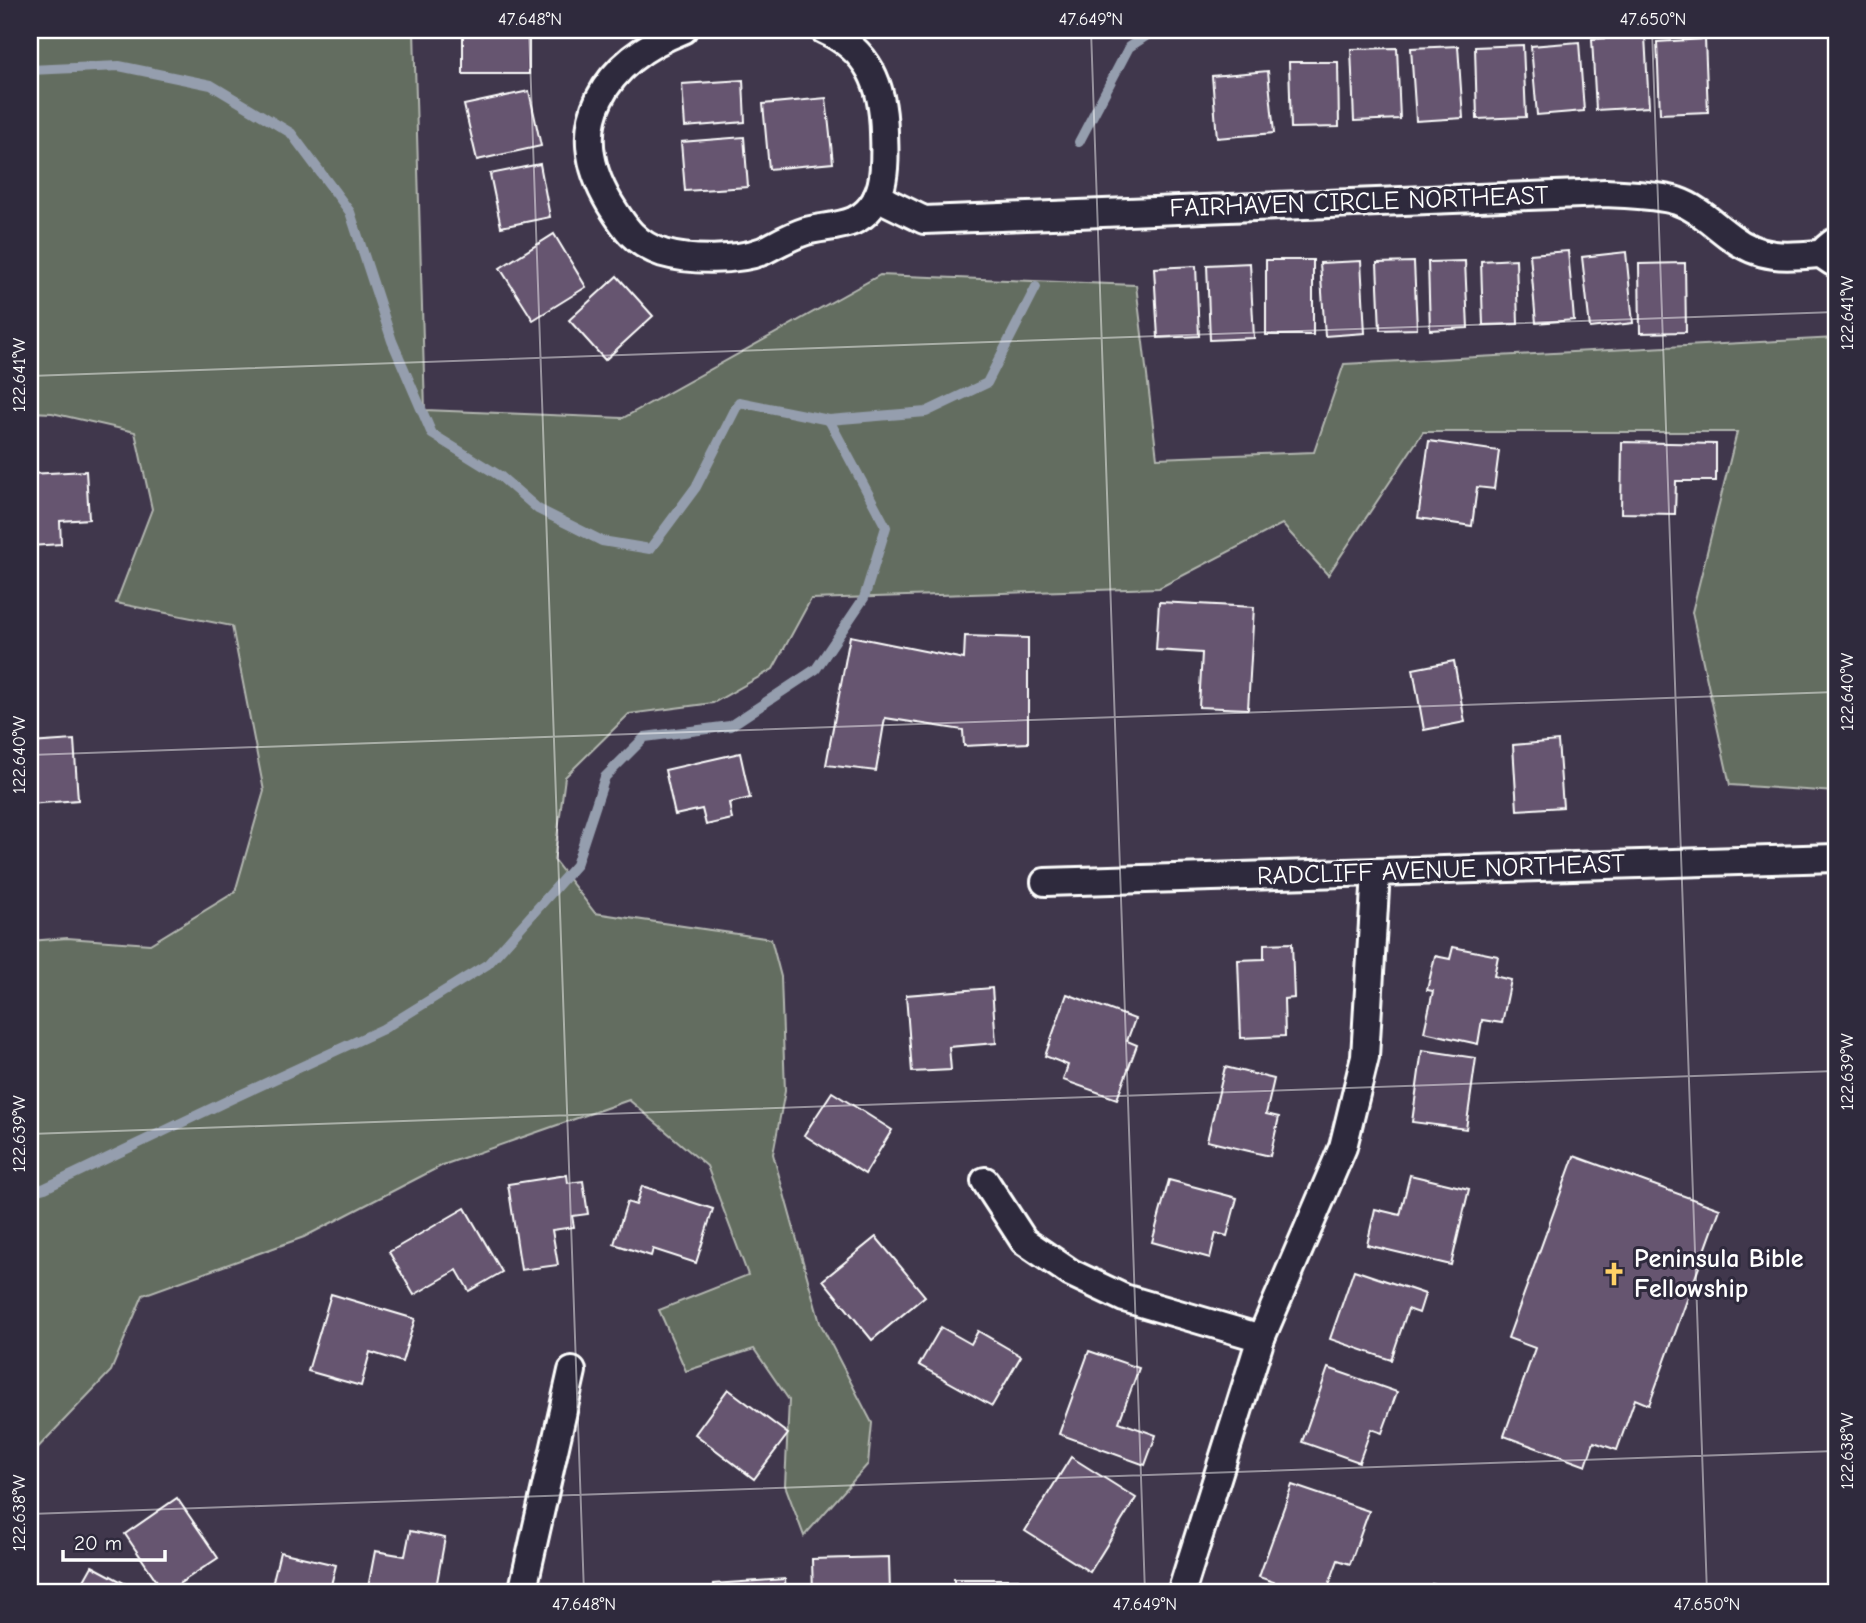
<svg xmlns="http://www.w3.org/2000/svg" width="1866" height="1623" font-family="'Comic Neue',sans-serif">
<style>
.green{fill:#646d60;stroke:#b2b6b0;stroke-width:2}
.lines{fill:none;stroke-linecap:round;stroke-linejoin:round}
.stream{stroke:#959eae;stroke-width:10}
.building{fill:#66556f;stroke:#fff;stroke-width:2}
.street-casing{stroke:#fff;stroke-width:32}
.highway-casing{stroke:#fff;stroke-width:44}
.street{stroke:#2f2a3d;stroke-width:26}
.highway{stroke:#2f2a3d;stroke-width:38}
.ticks{fill:none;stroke:#fff;stroke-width:2;stroke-opacity:0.45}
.labels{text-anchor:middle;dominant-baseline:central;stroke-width:6;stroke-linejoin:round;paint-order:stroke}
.street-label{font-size:26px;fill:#fff;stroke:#2f2a3d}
.poi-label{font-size:26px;font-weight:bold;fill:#fff;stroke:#2f2a3d;text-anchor:start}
.neatline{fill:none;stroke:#fff;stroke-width:2.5}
.ticks-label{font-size:18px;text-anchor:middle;fill:#fff}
</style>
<rect width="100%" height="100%" fill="#40374c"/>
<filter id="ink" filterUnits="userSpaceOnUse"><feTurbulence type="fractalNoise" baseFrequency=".0143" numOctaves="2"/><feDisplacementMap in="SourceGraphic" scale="14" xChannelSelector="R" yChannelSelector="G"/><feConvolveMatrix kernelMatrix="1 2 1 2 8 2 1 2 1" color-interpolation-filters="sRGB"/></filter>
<g filter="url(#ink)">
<polygon class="green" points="30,30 414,30 425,410 623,418 880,275 1136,285 1157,458 1314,452 1344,364 1836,338 1836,792 1730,785 1692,612 1737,432 1423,432 1328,575 1282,524 1159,588 811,599 773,669 713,703 629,714 565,777 554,860 595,913 771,939 781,977 785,1091 773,1154 820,1323 872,1423 868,1464 804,1536 785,1485 789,1400 754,1349 686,1371 659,1310 748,1275 707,1166 629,1100 443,1165 304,1237 143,1295 111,1371 30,1456 30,941 67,938 150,944 235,892 264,791 232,626 116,603 152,509 135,432 52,413 30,412"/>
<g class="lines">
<g class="stream">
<polyline points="30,70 119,66 211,85 291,133 350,212 392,341 432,434 500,476 538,509 602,541 650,549 696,487 739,402 829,420 926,412 987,383 1036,287"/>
<polyline points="1079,142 1129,47 1155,30"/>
<polyline points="30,1192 45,1188 229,1100 383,1029 488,964 576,865 605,777 645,737 730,726 816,669 864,598 886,527 829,420"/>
</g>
</g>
<g class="building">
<rect x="463" y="30" width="66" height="44"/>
<polygon points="1645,36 1649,107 1596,110 1592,39"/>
<polygon points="1705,39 1708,112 1660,114 1657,42"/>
<polygon points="1579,42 1584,111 1537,115 1531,46"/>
<polygon points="1523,45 1526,117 1477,119 1475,47"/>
<polygon points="1458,46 1463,118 1416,121 1411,48"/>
<polygon points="1397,48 1400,119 1354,121 1351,49"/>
<polygon points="1289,62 1338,62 1339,127 1291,128"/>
<polygon points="1268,71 1274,133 1217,138 1212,76"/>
<polygon points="743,80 745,122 685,127 682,84"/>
<polygon points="529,91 541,146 477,160 464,105"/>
<polygon points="826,98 833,163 769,169 763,104"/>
<polygon points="744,137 748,187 685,191 681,142"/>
<polygon points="540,164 550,217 501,227 490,174"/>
<polygon points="554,234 586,287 533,320 500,268"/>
<polygon points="1568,251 1574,320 1536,323 1530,254"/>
<polygon points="1626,252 1633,323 1590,328 1582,257"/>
<polygon points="1516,259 1518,324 1483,325 1481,261"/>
<rect x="1266" y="260" width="47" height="75"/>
<polygon points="1361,261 1365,333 1325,336 1320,263"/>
<polygon points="1465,261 1468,328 1430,330 1428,262"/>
<polygon points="1414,262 1417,329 1380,330 1377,263"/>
<polygon points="1250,263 1254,338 1210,340 1207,265"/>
<polygon points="1685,263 1686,332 1640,333 1639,264"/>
<polygon points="1196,266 1199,336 1158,338 1154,268"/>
<polygon points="617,276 653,316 605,360 569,320"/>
<polygon points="1429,441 1499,451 1494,489 1477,487 1472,526 1418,518"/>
<polygon points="1622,442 1716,444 1716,481 1676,481 1675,514 1621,513"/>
<polygon points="86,471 89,519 60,521 61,544 30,546 30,474"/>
<polygon points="1159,602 1254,607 1248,709 1199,707 1202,653 1156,650"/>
<polygon points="850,636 964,659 965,636 1028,638 1028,743 964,746 963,730 885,718 876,771 826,765"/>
<polygon points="1454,661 1465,722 1424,730 1413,669"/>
<polygon points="74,740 78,800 30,804 30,743"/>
<polygon points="1558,741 1563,807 1517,810 1513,745"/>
<polygon points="740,753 750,798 729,803 732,819 706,825 702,809 675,815 665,770"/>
<polygon points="1292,943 1294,998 1284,999 1285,1036 1241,1038 1238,960 1264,959 1264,944"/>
<polygon points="1453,947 1498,956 1494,976 1511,980 1502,1023 1482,1020 1478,1044 1424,1032 1433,991 1427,990 1435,956 1450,959"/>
<polygon points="992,988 996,1043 949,1047 951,1070 912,1072 906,995"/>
<polygon points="1067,994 1135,1019 1127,1041 1137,1045 1117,1099 1063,1080 1068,1065 1045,1056"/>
<polygon points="1422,1050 1476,1058 1466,1129 1412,1122"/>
<polygon points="1225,1067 1274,1079 1266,1114 1279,1117 1270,1156 1207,1141"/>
<polygon points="832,1092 892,1130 865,1174 804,1135"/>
<polygon points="1574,1156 1720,1209 1649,1405 1635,1399 1617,1450 1594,1442 1586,1466 1504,1436 1535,1348 1508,1338"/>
<polygon points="567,1175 568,1183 583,1181 588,1214 572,1216 574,1227 552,1230 558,1265 521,1270 508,1184"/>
<polygon points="1410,1175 1469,1189 1451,1265 1367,1245 1375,1209 1400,1215"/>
<polygon points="1169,1180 1237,1198 1227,1236 1216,1233 1210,1258 1152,1242"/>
<polygon points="642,1186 713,1209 696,1263 653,1249 651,1256 614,1244 627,1202 636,1205"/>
<polygon points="465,1208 502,1272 469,1291 457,1270 414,1295 389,1252"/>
<polygon points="876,1237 925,1296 872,1340 823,1280"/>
<polygon points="1354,1270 1425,1294 1419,1313 1408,1309 1391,1360 1330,1339"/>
<polygon points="331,1294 415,1319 402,1362 370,1352 361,1386 308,1371"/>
<polygon points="941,1327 971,1344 978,1331 1021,1356 992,1406 919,1365"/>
<polygon points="1089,1351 1139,1368 1119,1422 1156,1435 1145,1465 1059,1434"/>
<polygon points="1328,1368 1397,1392 1382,1433 1371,1429 1359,1462 1302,1442"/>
<polygon points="728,1389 788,1434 754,1479 695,1434"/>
<polygon points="1071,1457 1136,1498 1090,1572 1025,1531"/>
<polygon points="1292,1485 1369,1511 1350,1564 1338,1560 1326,1593 1305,1593 1259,1577"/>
<polygon points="177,1498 218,1558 165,1593 125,1534"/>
<polygon points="410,1531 445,1538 435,1593 367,1593 375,1551 405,1556"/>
<polygon points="280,1552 336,1565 329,1593 270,1593"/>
<polygon points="889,1557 890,1593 813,1593 812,1559"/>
<polygon points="92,1566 141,1592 141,1593 77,1593"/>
<polygon points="785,1579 786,1593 714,1593 713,1584"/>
<polygon points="954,1579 1018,1579 1019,1593 954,1593"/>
<polygon points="1432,1584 1451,1589 1450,1593 1430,1593"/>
</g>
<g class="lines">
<g class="street-casing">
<g id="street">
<path d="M 683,30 C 605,61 562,124 610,204 C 625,228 635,244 663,253 C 690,261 737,261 763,251 C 777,244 790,236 806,231 C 821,227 839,227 853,221 C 888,205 885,164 884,132 C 883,85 869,50 824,30"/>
<path d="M 877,197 L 924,220 L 1606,193 C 1624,194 1661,195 1677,201 C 1698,208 1713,224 1731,237 C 1764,262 1792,256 1830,253"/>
<polyline points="1045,882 1836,858"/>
<polyline points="985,1181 1024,1241 1071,1273 1124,1298 1261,1338"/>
<polyline points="522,1593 572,1371"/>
<polyline points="1181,1593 1261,1338 1343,1147 1365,1057 1376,872"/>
</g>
</g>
<g class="highway-casing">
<polyline id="highway" points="1836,248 1830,253 1836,257"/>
</g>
<use href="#street" class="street"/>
<use href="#highway" class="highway"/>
</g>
</g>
<path class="ticks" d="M 529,30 L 584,1593M 1091,30 L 1145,1593M 1652,30 L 1707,1593M 30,376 L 1836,312M 30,755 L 1836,692M 30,1134 L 1836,1071M 30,1514 L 1836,1451"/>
<defs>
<g id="church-bare" transform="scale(1.89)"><path d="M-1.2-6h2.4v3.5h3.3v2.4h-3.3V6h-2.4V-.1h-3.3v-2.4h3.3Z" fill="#ffd166" stroke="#2f2a3d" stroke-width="2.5" paint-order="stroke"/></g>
</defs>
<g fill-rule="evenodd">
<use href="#church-bare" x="1614" y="1274"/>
</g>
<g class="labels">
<g class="street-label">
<text transform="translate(1359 202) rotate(-2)">FAIRHAVEN CIRCLE NORTHEAST</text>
<text transform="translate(1441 870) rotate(-2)">RADCLIFF AVENUE NORTHEAST</text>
</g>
<g class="poi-label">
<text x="1634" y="1259">Peninsula Bible<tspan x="1634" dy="30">Fellowship</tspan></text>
</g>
</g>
<rect width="1866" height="1623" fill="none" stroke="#2f2a3d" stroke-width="77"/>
<path d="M63 1550v10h102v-10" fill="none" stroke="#ffffff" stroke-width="3.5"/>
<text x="74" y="1550" font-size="21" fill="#ffffff" stroke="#2f2a3d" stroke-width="5" paint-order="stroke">20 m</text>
<rect x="38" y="38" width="1790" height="1546" class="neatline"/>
<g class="ticks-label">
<text x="530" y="25">47.648°N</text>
<text x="1091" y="25">47.649°N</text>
<text x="1653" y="25">47.650°N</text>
<text transform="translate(1847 313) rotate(-90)" y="6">122.641°W</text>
<text transform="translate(19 375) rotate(-90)" y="6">122.641°W</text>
<text transform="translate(1847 692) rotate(-90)" y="6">122.640°W</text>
<text transform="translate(19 755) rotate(-90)" y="6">122.640°W</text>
<text transform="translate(1847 1072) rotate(-90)" y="6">122.639°W</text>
<text transform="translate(19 1134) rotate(-90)" y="6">122.639°W</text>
<text transform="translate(1847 1451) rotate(-90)" y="6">122.638°W</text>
<text transform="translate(19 1513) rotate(-90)" y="6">122.638°W</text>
<text x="584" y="1610">47.648°N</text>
<text x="1145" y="1610">47.649°N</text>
<text x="1707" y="1610">47.650°N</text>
</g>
</svg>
